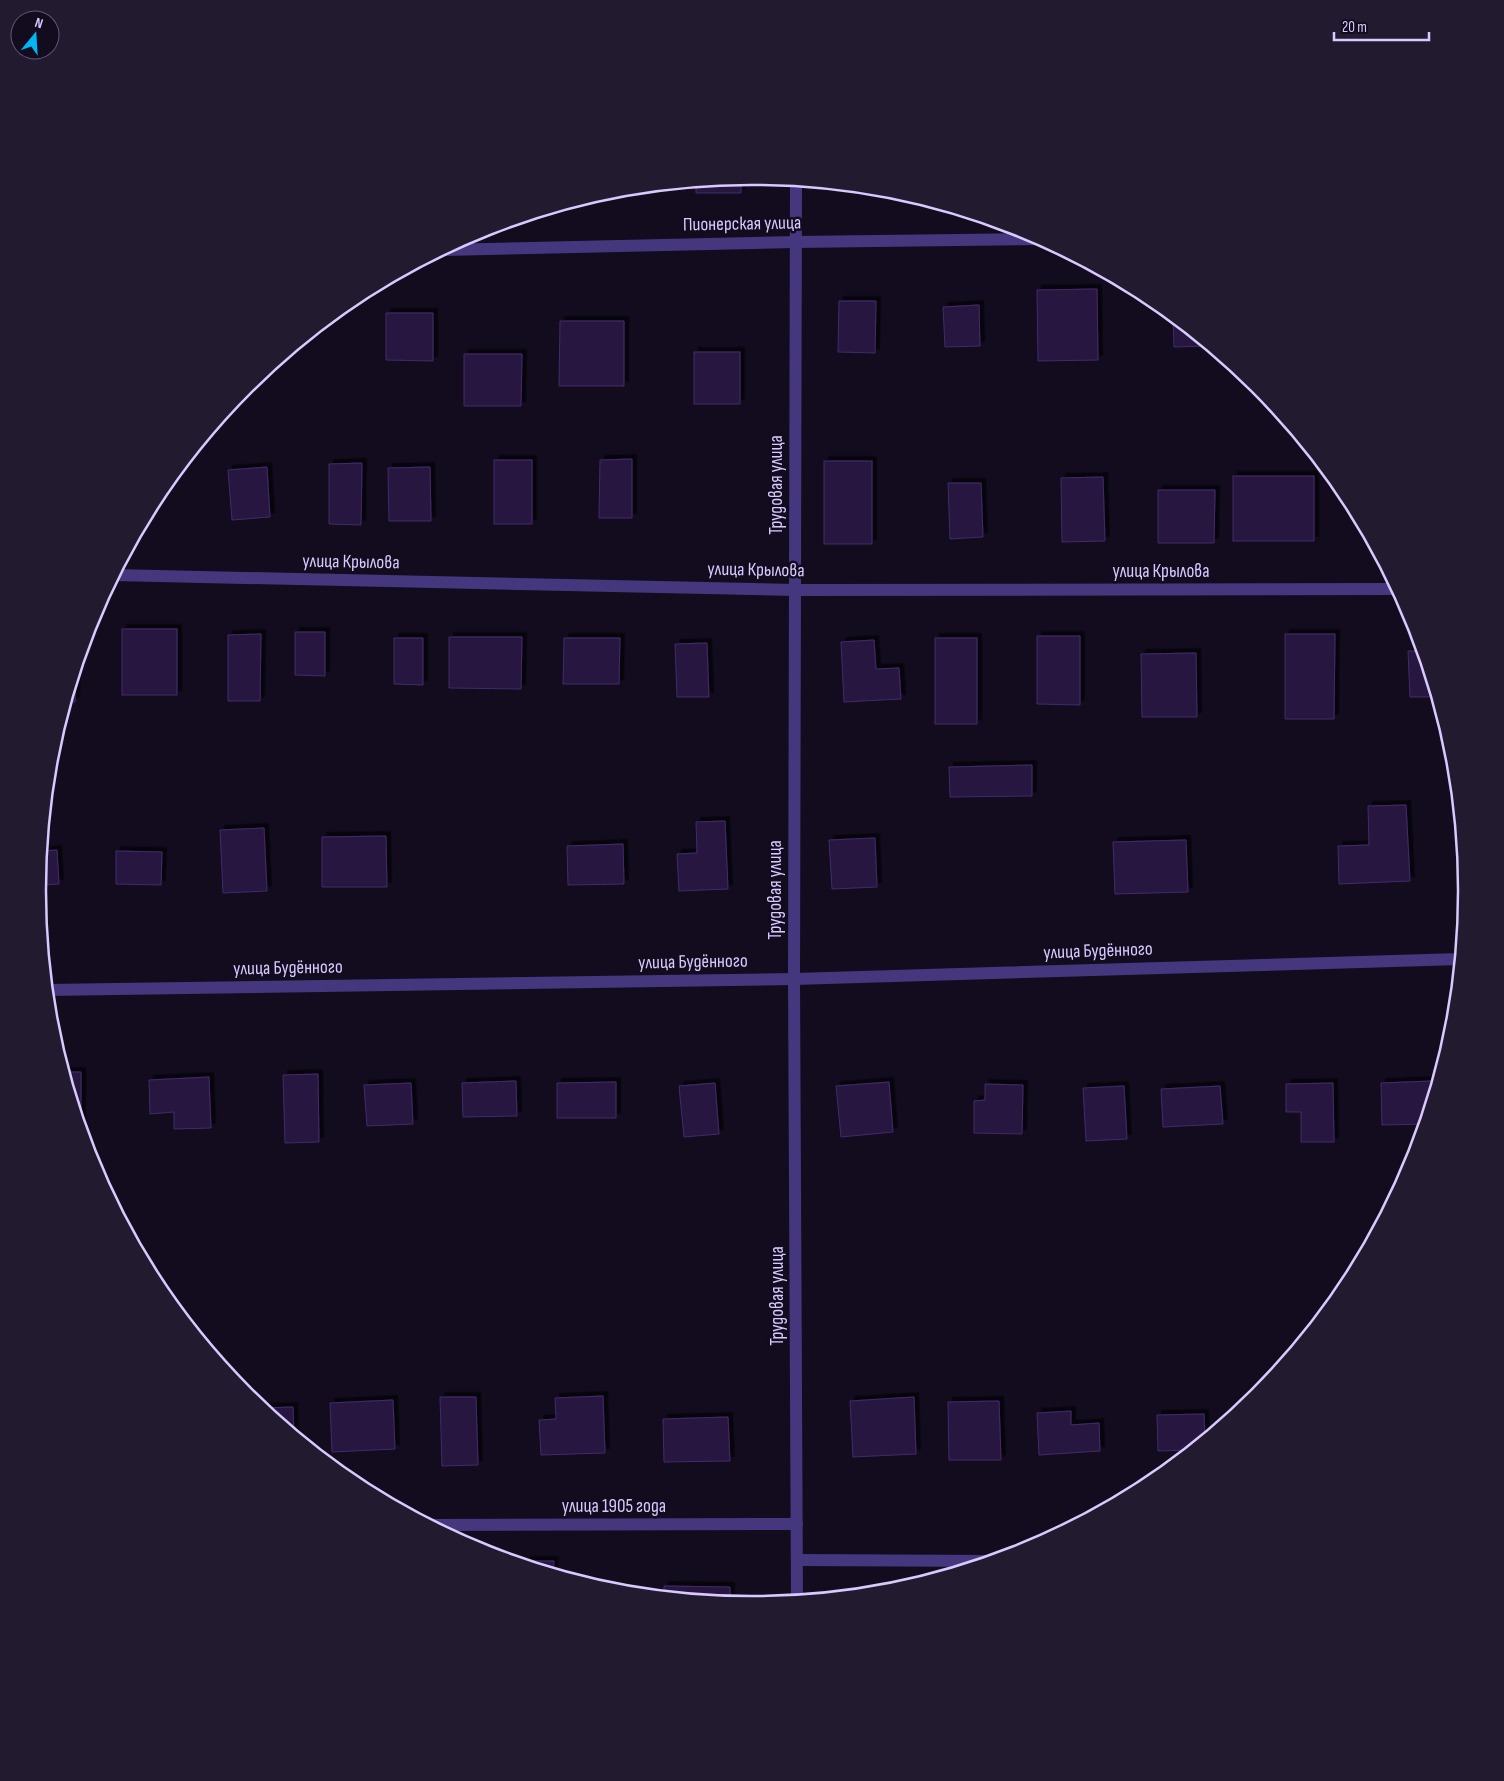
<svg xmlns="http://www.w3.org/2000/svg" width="1504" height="1781" font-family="'Sofia Sans Condensed',sans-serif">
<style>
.building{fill:#26183f;stroke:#422a6b;filter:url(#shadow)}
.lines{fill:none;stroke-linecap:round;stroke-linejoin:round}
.minor{stroke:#45377e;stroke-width:12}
.tertiary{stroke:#45377e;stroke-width:12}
.labels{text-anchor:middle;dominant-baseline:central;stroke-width:5;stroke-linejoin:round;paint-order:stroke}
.street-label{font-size:19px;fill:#d8c9ff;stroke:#120c1e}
.rim{fill:none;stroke:#d8c9ff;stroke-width:2.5}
</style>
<defs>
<filter id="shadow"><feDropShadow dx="4.5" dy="-4.5" stdDeviation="0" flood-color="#0009"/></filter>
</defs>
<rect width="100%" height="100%" fill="#120c1e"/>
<g class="building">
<polygon points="741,177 741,193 696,193 696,182"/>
<polygon points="861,187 892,190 894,191 861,191"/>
<polygon points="1097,289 1098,360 1038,361 1037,290"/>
<polygon points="839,301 876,301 875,353 838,352"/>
<polygon points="979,305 980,346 945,347 943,307"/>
<polygon points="386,313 433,313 433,361 386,360"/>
<polygon points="1173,317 1210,346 1174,347"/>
<polygon points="560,321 624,321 624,386 559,386"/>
<rect x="694" y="352" width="46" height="52"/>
<polygon points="464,354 522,354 521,406 464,406"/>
<polygon points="632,459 632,518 599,518 600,460"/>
<rect x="494" y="460" width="38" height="64"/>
<rect x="824" y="461" width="48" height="83"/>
<polygon points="362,463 361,525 329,524 329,464"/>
<polygon points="267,467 270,517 232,520 228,470"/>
<polygon points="430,467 431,521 389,521 388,468"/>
<rect x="1233" y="476" width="81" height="65"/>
<polygon points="1103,477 1105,541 1062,542 1061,478"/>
<polygon points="948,483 981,483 983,537 950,539"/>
<polygon points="1158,490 1215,490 1214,543 1158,543"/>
<rect x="122" y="629" width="55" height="66"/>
<polygon points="295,632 325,632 325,676 295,675"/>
<polygon points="261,634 260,701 228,701 228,635"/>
<polygon points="1285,634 1335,634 1334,719 1285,719"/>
<polygon points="1037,636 1080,636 1080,705 1037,704"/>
<polygon points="449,637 522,637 521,689 449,688"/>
<polygon points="394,638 423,638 423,685 394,684"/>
<polygon points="564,638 620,638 619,684 563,684"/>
<rect x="935" y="638" width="42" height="86"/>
<polygon points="874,640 876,669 899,668 901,699 844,702 841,642"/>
<polygon points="707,643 709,697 677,697 675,644"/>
<polygon points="1408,651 1422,651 1436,697 1410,697"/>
<polygon points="1196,653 1197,717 1142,717 1141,654"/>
<polygon points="76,669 75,702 66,702"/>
<polygon points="1032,765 1032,796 950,797 949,767"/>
<polygon points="1406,805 1410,881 1339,884 1338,846 1369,845 1368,806"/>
<polygon points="725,821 728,889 679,891 677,854 697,853 696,822"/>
<polygon points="264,828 267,891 223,893 220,830"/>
<polygon points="386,836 387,887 322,887 322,837"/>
<polygon points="1461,836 1465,876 1460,877 1458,837"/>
<polygon points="875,838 877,887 832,889 829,840"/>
<polygon points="1186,840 1188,892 1115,894 1113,842"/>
<polygon points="623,844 624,884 568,885 567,846"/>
<polygon points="57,850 59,884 38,885 41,851"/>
<polygon points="116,851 162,852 161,885 116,884"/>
<polygon points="64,1072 81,1072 81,1127"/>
<polygon points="318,1074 319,1142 285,1143 283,1075"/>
<polygon points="209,1077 211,1128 174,1129 174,1112 150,1114 149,1080"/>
<polygon points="516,1081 517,1116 463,1117 462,1083"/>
<polygon points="1432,1081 1432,1097 1424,1124 1382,1125 1381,1083"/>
<polygon points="616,1082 616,1118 557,1118 557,1083"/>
<polygon points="889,1082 893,1132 841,1137 836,1086"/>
<polygon points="411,1083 413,1124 367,1126 364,1085"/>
<polygon points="715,1083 719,1134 684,1137 679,1086"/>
<polygon points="1333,1083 1334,1142 1301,1142 1301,1112 1286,1112 1286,1084"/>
<polygon points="985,1084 1023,1085 1022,1134 974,1133 974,1101 985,1100"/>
<polygon points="1124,1086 1127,1139 1086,1141 1083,1088"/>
<polygon points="1220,1086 1223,1124 1163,1127 1161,1089"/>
<polygon points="603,1396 605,1453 541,1455 539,1420 556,1419 555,1398"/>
<polygon points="440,1397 476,1397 478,1465 442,1466"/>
<polygon points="914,1397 916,1454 853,1457 850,1401"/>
<polygon points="393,1400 395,1449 332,1452 330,1403"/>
<polygon points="999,1401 1001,1460 949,1460 948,1402"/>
<polygon points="293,1407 294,1434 262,1408"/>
<polygon points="1071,1411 1071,1425 1099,1423 1100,1451 1039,1455 1037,1413"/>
<polygon points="1204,1414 1205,1439 1191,1450 1158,1451 1157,1415"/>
<polygon points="728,1417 730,1461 664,1462 663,1419"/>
<polygon points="525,1561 554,1561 553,1573 525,1565"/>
<polygon points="664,1586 730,1587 730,1603 664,1596"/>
</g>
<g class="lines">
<g class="minor">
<polyline points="796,180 794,979 797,1601"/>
<polyline points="114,575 795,590 1397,589"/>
<polyline points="47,990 794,979 1460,959"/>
<polyline points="431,1525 797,1524"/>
<polyline points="797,1560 992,1561"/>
</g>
<polyline class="tertiary" points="443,250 795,242 1042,239"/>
</g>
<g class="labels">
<g class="street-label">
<text transform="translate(742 224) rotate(-1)">Пионерская улица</text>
<text transform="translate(776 485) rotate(-90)">Трудовая улица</text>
<text transform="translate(351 562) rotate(1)">улица Крылова</text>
<text transform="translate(756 570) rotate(1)">улица Крылова</text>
<text x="1161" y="571">улица Крылова</text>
<text transform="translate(775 890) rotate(-90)">Трудовая улица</text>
<text transform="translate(1098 951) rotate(-2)">улица Будённого</text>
<text transform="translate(693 962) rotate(-1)">улица Будённого</text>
<text transform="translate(288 968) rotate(-1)">улица Будённого</text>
<text transform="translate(777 1296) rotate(-90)">Трудовая улица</text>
<text x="614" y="1506">улица 1905 года</text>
</g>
</g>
<path d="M0 0H1504V1781H0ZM751 185H753A705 705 0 0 1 1458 890V891A705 705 0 0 1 753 1596H751A705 705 0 0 1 46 891V890A705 705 0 0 1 751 185Z" fill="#221b30" fill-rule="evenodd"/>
<path class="rim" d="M751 185H753A705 705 0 0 1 1458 890V891A705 705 0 0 1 753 1596H751A705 705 0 0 1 46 891V890A705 705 0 0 1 751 185Z"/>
<g transform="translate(35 35) rotate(18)"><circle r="24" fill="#120c1e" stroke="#615878"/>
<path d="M0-4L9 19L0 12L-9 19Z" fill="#00b5f4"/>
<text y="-8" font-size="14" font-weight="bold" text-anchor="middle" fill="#d8c9ff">N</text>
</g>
<path d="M1334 32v8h95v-8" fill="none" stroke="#d8c9ff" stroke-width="2.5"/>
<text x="1342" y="32" font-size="15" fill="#d8c9ff" stroke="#120c1e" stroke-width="4" paint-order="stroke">20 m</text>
</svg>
